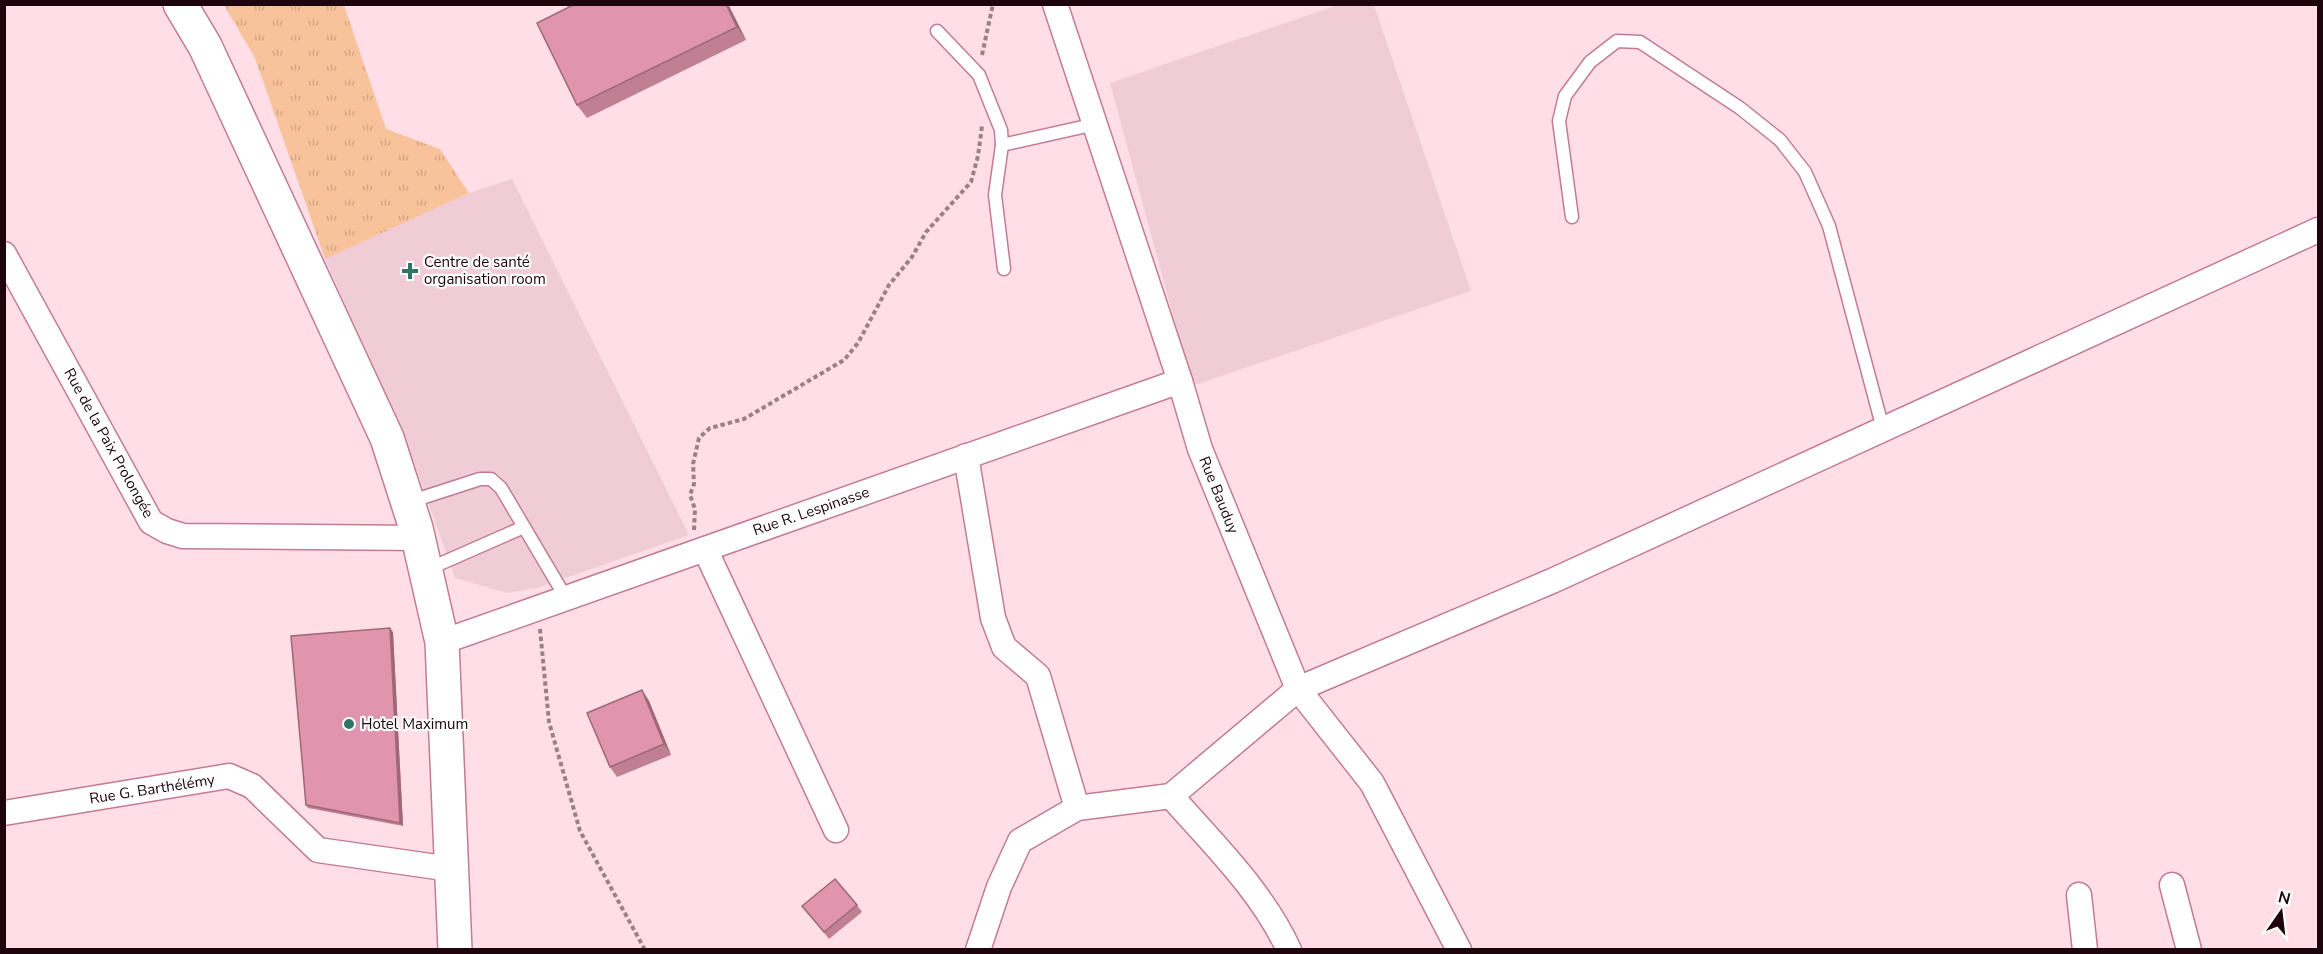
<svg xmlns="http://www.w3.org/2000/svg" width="2323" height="954" font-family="'Nunito Sans',sans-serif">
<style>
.built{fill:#f0ccd7}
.grass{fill:url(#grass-tufts)}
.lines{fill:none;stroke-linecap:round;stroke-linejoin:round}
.lane-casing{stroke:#c47b94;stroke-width:15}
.street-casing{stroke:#c47b94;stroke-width:27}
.secondary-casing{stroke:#c47b94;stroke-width:36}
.path{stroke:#9d7f88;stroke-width:4;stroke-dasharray:4.5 3;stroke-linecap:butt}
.lane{stroke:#fff;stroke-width:12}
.street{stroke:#fff;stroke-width:24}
.secondary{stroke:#fff;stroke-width:33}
.wall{fill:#c17f95}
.shaded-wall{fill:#9d6879}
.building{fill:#e094ad;stroke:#9d6879;stroke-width:1.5}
.poi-dot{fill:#317567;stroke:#fff;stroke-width:2}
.labels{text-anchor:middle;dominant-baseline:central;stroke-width:4.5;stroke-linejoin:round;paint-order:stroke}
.poi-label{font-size:15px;fill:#1d040d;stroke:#fff;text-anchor:start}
.street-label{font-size:15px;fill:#1d040d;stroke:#fff}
</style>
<defs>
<pattern id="grass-tufts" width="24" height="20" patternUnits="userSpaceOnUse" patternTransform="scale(1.5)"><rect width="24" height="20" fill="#f8c39b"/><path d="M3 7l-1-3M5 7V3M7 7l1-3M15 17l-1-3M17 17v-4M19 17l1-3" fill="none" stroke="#d4a684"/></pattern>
</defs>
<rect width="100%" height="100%" fill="#ffdee7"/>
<g class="built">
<polygon points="1338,5 1374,5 1471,291 1192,386 1110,83"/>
<polygon points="512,179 689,535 537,588 507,593 455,578 409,448 325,259 469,193"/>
</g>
<polygon class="grass" points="224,5 344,5 386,129 440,149 469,193 325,259 255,58"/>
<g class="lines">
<g class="lane-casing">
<g id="lane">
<polyline points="937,31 979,75 1001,130 1002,145 995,195 1004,269"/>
<polyline points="1002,145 1096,124"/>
<polyline points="1572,217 1559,121 1565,96 1590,62 1617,41 1640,42 1740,108 1780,140 1805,172 1829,226 1883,429"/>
<polyline points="409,502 480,479 491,479 501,488 566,598"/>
<polyline points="426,570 524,527"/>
</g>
</g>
<g class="street-casing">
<g id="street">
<polyline points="1055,4 1180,381 1200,449 1298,689 1372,783 1459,950"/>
<polyline points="4,254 151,522 167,531 183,536 419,538"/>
<polyline points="966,456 993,618 1004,647 1038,676 1077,808"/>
<polyline points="705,549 836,830"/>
<polyline points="442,642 1180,381"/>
<path d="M 1171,796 C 1213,844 1262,891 1289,950"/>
<polyline points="4,813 229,776 252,786 318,850 451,869"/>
<polyline points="2172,885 2189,950"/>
<polyline points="2079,895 2085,950"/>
<polyline points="978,950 999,887 1020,841 1077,808 1171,796 1298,689 1552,581 2318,230"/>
</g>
</g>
<g class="secondary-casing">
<polyline id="secondary" points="180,4 205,46 387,438 416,528 442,642 455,950"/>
</g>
<g class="path">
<polyline points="982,55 993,4"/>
<polyline points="694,530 695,509 690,495 694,484 693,464 699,438 710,428 744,419 844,360 858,343 889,285 912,257 926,232 971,182 978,156 982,126"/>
<polyline points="540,629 549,722 580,831 645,950"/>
</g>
<use href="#lane" class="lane"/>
<use href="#street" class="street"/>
<use href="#secondary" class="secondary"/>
</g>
<g class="wall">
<polygon points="575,4 728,4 746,40 587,118 577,105"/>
<polygon points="393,632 403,826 308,808 306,805"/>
<polygon points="642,690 649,701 671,755 617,777 610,767"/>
<polygon points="857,905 862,912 829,939 802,906"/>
</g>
<g class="shaded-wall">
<polygon points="726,4 728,4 746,40 737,27"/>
<polygon points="390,628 393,632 403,826 400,823"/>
<polygon points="642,690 649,701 671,755 664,744"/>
</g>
<g class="building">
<polygon points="575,4 726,4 737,27 577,105 537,23"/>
<polygon points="390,628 400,823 306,805 291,636"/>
<polygon points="642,690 664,744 610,767 587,713"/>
<polygon points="835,879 857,905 824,932 802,906"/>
</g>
<g class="poi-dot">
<path d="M407 262h6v6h6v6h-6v6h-6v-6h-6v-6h6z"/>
<circle cx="349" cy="724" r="6"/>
</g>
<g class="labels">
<g class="poi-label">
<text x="424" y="262">Centre de santé<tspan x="424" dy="17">organisation room</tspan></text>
<text x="361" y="724">Hotel Maximum</text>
</g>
<g class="street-label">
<text transform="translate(109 443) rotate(61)">Rue de la Paix Prolongée</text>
<text transform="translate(1219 495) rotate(68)">Rue Bauduy</text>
<text transform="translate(811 511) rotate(-19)">Rue R. Lespinasse</text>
<text transform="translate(152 789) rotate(-9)">Rue G. Barthélémy</text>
</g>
</g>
<rect width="2323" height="954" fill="none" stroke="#1d040d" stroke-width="12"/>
<g transform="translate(2281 912) rotate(14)" stroke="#ffffff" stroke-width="4.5" paint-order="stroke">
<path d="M0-4.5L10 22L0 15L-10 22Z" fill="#1d040d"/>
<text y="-9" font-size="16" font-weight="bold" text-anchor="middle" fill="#1d040d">N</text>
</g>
</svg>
